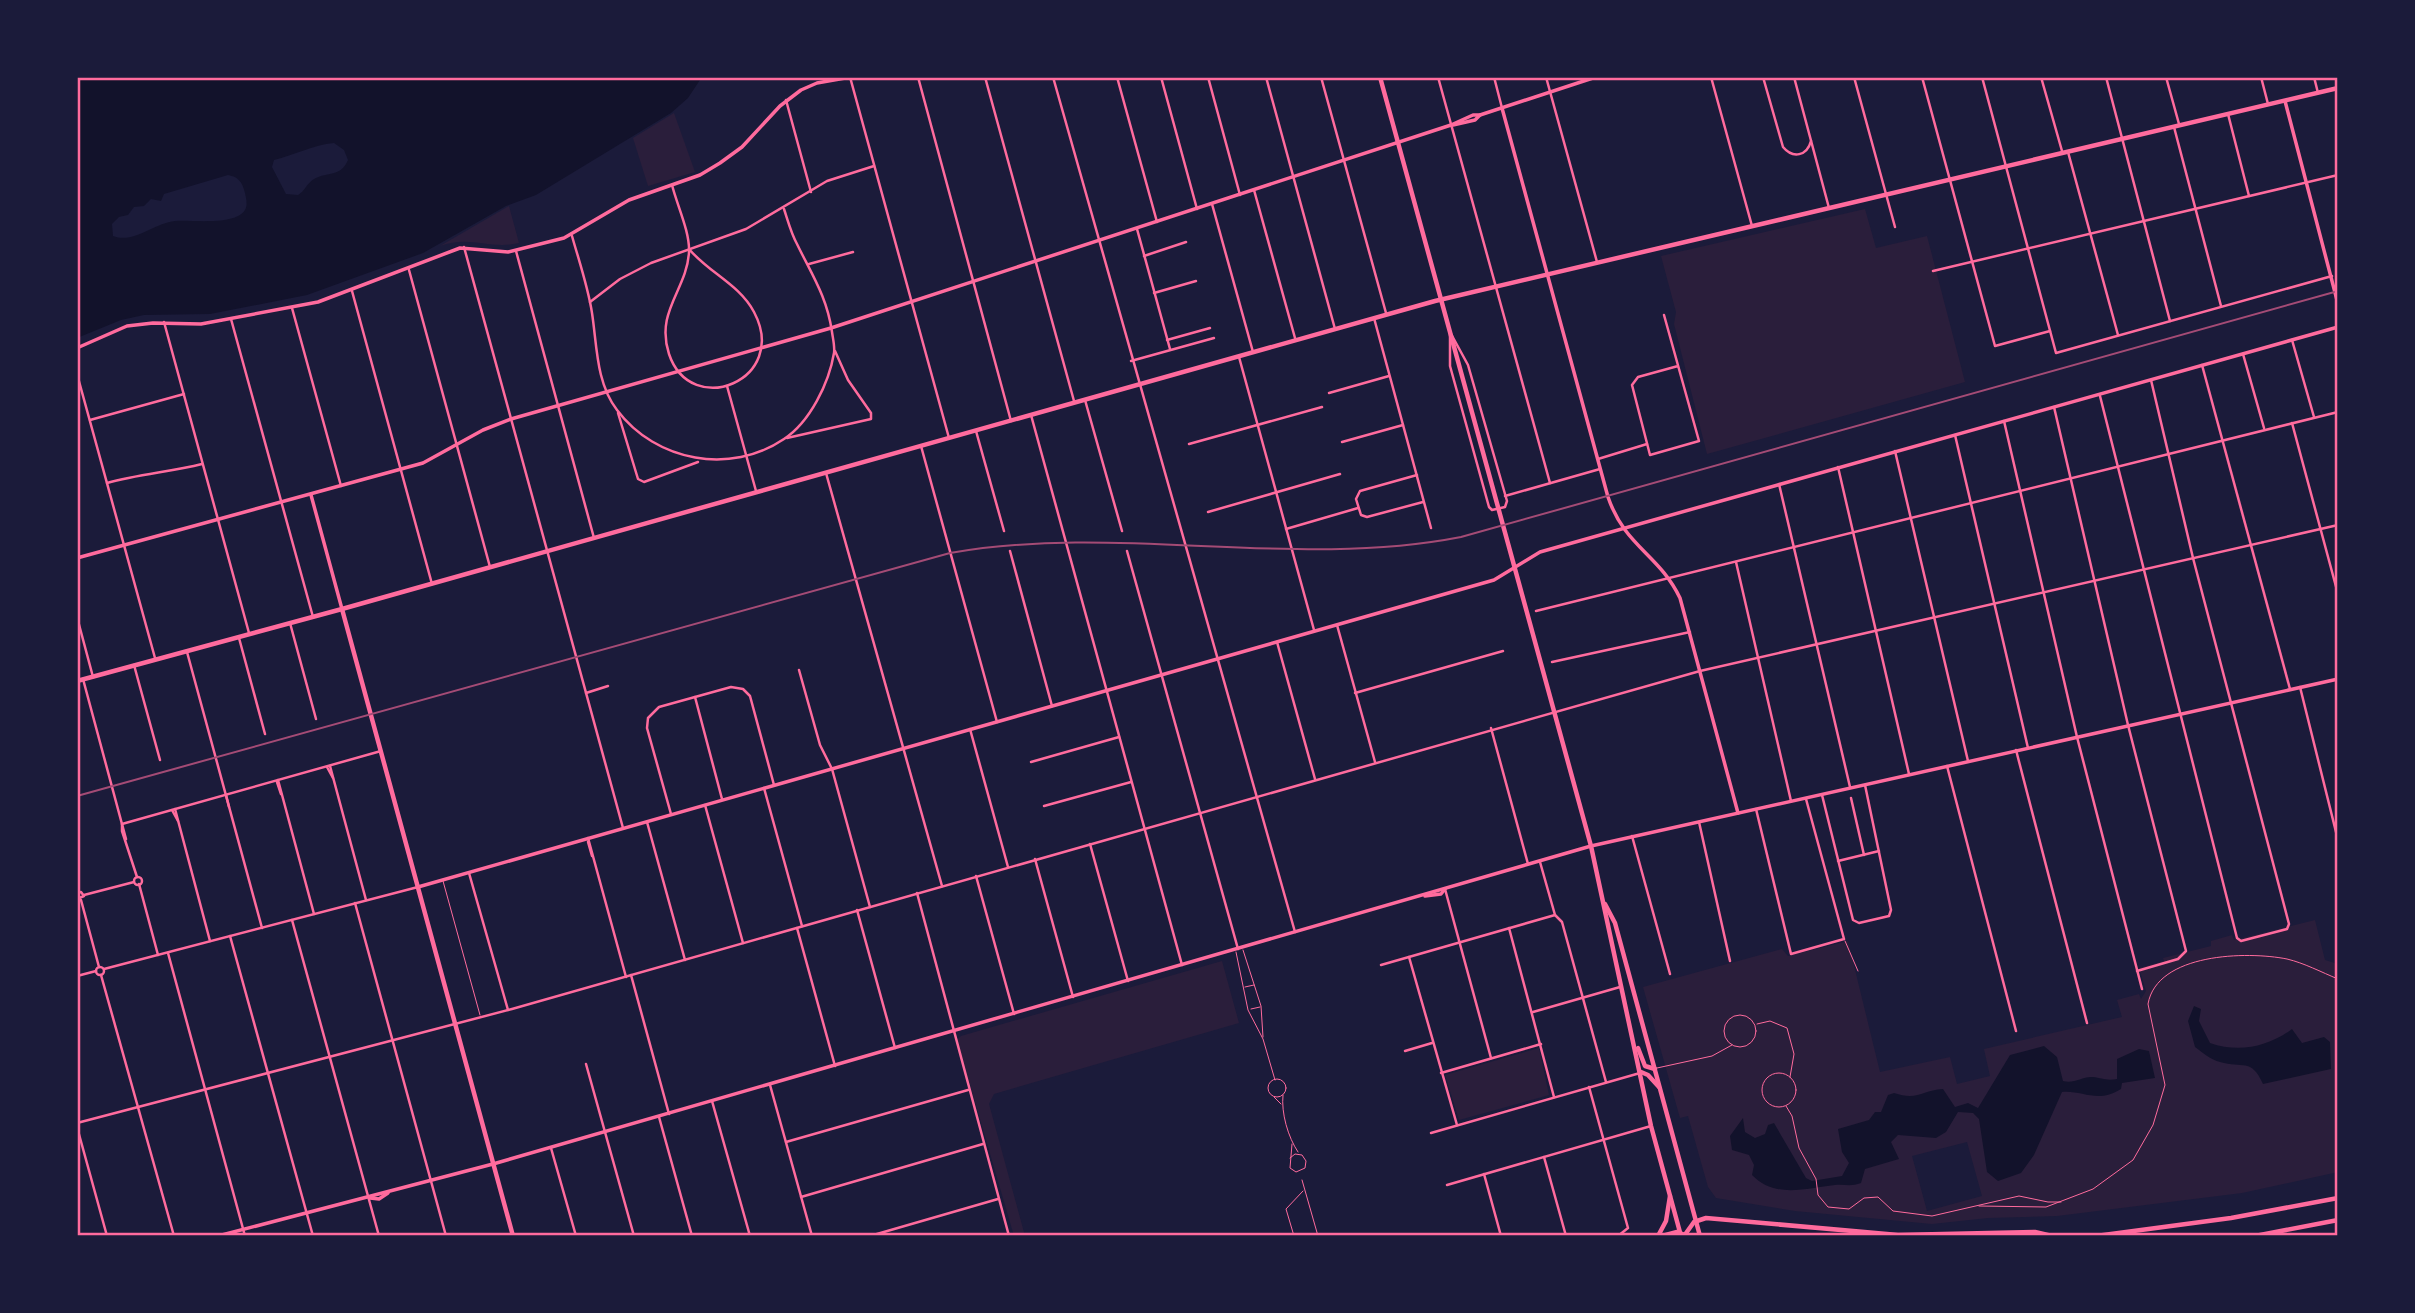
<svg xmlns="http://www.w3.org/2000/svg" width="2415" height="1313" font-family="'PT Sans Narrow',sans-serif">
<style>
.green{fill:#2a1e3b;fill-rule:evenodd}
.water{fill:#12122b;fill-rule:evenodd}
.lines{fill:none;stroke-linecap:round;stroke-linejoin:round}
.service{stroke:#ff6b9d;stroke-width:1}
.minor{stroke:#ff6b9d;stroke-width:2.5}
.tertiary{stroke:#ff6b9d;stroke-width:3.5}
.primary{stroke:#ff6b9d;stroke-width:4.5}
.motorway{stroke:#ff6b9d;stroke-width:4.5}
.rail{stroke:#a44b75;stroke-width:2}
.neatline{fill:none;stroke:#ff6b9d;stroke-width:2.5}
</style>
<rect width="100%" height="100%" fill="#1b1b3a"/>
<g class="green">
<polygon points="674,113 695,172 648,186 633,138"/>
<path d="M 509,206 L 519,243 C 490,250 470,235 440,246 Z"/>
<polygon points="1865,209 1876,248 1927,236 1965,382 1707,454 1674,324 1676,312 1661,256"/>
<path d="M 2315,920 L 2325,960 L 2338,964 L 2338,1172 L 2242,1193 L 2057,1216 L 1988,1218 L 1932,1224 L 1795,1211 L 1716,1198 L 1708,1187 L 1688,1116 L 1680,1118 L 1643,987 L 1782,949 L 1788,956 L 1848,941 L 1880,1072 L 1950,1057 L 1957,1084 L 1990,1076 L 1984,1049 L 2122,1017 L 2117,1000 L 2139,994 L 2141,999 L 2146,991 L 2139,968 L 2164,961 L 2163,958 L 2211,946 L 2211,941 L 2232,935 L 2234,940 ZM 1967,1142 L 1982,1196 L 1927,1211 L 1912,1156 Z"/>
<polygon points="1222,961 1239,1023 994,1094 989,1104 1025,1236 1014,1236 957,1040 961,1036"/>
<polygon points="1539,1048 1549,1095 1459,1120 1445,1075"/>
</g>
<g class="water">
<path d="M 77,77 L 702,77 L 688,98 L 671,113 L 536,195 L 506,206 L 423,253 L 307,295 L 210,314 L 144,315 L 121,320 L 77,338 ZM 334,143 L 344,150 L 348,160 C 340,178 328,171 314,179 C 307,183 305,191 298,195 L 286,194 L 272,167 L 274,160 C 294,155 313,145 334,143 ZM 228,175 C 239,177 242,182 245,193 C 247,202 249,211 238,216 C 223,224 191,220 175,221 C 154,223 134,244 113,236 L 112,224 L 119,217 L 128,215 L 134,207 L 144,206 L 151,199 L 161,201 L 164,194 Z"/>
<path d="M 2194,1006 L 2201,1009 L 2199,1021 L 2210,1043 C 2239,1053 2268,1047 2292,1029 L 2302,1043 L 2324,1037 L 2330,1042 L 2331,1069 L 2263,1084 C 2251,1057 2242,1069 2220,1062 C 2211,1060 2202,1052 2195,1047 L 2188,1021 Z"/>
<path d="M 2044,1046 L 2057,1057 L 2063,1081 C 2075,1084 2082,1076 2093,1077 C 2102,1078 2106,1081 2117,1079 L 2117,1059 L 2139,1049 L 2149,1051 L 2155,1078 L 2122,1083 L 2121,1089 C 2098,1104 2082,1090 2062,1092 L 2034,1155 L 2021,1173 L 1998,1181 L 1987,1172 L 1979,1119 L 1973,1113 L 1958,1112 L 1946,1132 L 1936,1138 L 1898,1135 L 1891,1142 L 1899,1159 L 1865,1169 L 1861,1183 C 1851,1187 1845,1184 1835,1185 C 1806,1188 1775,1199 1752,1175 L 1754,1165 L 1749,1155 L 1732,1150 L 1730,1136 L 1743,1118 L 1745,1132 L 1755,1138 L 1765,1134 L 1768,1125 L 1774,1123 L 1806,1178 L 1812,1181 L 1842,1176 L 1849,1163 L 1842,1152 L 1838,1129 L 1869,1120 L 1875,1112 L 1881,1112 L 1888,1095 L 1894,1093 C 1918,1101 1922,1090 1943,1089 L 1955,1107 L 1968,1103 L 1978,1108 L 2010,1055 Z"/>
</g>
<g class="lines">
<g class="service">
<polyline points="443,881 480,1015"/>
<polyline points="1845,941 1858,971"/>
<polyline points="1243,950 1261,1006 1263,1037"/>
<polyline points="1236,952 1248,1010 1263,1039 1275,1080"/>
<polyline points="1245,987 1254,985"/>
<polyline points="1251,1009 1260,1007"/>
<circle cx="1740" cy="1031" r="16"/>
<polyline points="1757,1024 1770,1021 1787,1028 1794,1054 1790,1077"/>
<polyline points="1657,1068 1712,1056 1732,1045"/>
<circle cx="1779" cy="1090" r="17"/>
<circle cx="1277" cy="1088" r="9"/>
<path d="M 1283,1095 C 1281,1113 1288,1137 1298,1152"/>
<polyline points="1274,1097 1281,1104"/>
<polyline points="1786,1106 1792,1116 1799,1148 1816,1179 1818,1195 1828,1207 1849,1209 1864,1198 1878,1197 1893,1211 1932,1216 2019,1196 2048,1202 2061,1202"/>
<polyline points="1290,1158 1295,1154 1302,1155 1306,1161 1305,1168 1296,1172 1290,1168 1292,1144"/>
<polyline points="1302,1180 1318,1236"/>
<path d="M 1979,1206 L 2046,1207 L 2093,1189 L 2133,1160 L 2153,1125 L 2165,1085 L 2148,1004 C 2157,953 2247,951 2287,959 C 2304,963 2321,972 2338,979"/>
<polyline points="1294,1236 1286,1209 1303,1191"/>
</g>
<g class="minor">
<polyline points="850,77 949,438"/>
<polyline points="918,77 1011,421"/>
<polyline points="985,77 1074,401"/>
<polyline points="1053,77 1295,932"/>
<polyline points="1117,77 1157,222"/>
<polyline points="1161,77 1197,209"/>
<polyline points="1208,77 1240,195"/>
<polyline points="1266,77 1335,329"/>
<polyline points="1321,77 1386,313"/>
<polyline points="1438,77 1550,483"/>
<polyline points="1494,77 1502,108"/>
<polyline points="1546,77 1597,262"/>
<polyline points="1711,77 1752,226"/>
<path d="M 1763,77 L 1783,147 C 1793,159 1807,156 1811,141"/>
<polyline points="1794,77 1829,208"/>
<polyline points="1854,77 1895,227"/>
<polyline points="1922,77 1995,346 2050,331"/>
<polyline points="1982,77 2056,353 2332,276"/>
<polyline points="2041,77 2062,151"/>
<polyline points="2106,77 2170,321"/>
<polyline points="2166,77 2179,124"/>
<polyline points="2261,77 2268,104"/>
<polyline points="2314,77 2318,93"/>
<polyline points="786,100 811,192"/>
<polyline points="2228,114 2249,196"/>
<polyline points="2174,127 2221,306"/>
<polyline points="2068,152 2118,335"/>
<path d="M 672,185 C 677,205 690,232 689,252 C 687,290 655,311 669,354 C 691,420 790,380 754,312 C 739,284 709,273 689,249"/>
<polyline points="1254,190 1295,338"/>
<polyline points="1212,204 1253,352"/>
<polyline points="1137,229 1170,349"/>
<path d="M 572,236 C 579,261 588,287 592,313 C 597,345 596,383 617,410 C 656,462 731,475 784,439 C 810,422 829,383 834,353 C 835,347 833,339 832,332 C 827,297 812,275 797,244 C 791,233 788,221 784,209"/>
<polyline points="464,247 623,828"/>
<polyline points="516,251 594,538"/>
<polyline points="1144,256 1186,242"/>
<polyline points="809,264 853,252"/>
<polyline points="409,270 490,567"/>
<polyline points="1933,271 2338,175"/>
<polyline points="352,291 432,584"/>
<polyline points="1154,293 1196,281"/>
<polyline points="590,302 620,279 651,263 746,229 827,181 874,166"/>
<polyline points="292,308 341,486"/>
<polyline points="1664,315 1699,441 1650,455 1632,385 1638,377 1678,366"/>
<polyline points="1374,318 1431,528"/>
<polyline points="231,319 313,617"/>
<polyline points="164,322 249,633"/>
<polygon points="1450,332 1468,365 1507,501 1505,507 1492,510 1489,507 1450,366"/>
<polyline points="1167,340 1210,328"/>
<polyline points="2292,340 2314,417"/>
<polyline points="2243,354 2264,428"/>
<polyline points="1239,357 1314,630"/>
<polyline points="1131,361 1214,338"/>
<polyline points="2202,365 2290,689"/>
<polyline points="77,374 155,658"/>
<polyline points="727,386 756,491"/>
<polyline points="1329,393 1389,376"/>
<polyline points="2100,396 2237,938 2241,941 2287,929 2289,924 2193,558 2151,380"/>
<polyline points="1085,400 1122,531"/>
<polyline points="2054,407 2128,725 2186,951 2178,959 2137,971"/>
<polyline points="618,413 638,479 644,482 698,462"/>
<polyline points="1031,415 1182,965"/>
<polyline points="90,420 184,394"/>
<polyline points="2004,421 2077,737 2142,989"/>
<polyline points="2292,423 2338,594"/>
<polyline points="976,431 1004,531"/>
<polyline points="1955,435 2028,748"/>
<polyline points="787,438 871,419 871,413 848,380 835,351"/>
<polyline points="1342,442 1403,425"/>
<polyline points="1189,444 1322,407"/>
<polyline points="921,446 997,722"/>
<polyline points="1895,451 1968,761"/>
<polyline points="1598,459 1647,444"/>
<polyline points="1838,467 1909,774"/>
<polyline points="826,473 942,886"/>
<polyline points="1417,475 1360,491 1356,499 1361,515 1367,517 1423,502"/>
<path d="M 107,483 C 139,474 170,472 202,464"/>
<polyline points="1779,484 1850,787"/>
<polyline points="1505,496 1600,469"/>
<polyline points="1208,512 1340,474"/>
<polyline points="1286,529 1358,508"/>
<polyline points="1010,551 1052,706"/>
<polyline points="1127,551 1238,949"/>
<polyline points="1736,562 1791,801"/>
<polyline points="1536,611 2338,412"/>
<polyline points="77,617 93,677"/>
<polyline points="290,623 316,719"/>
<polyline points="1337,625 1375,762"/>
<polyline points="239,638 265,734"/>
<polyline points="1277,642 1315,779"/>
<polyline points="187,652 262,928"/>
<polyline points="1552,662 1690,632"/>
<polyline points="134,665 160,760"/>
<polyline points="799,670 820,745 832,769 870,907"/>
<polyline points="83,679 126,839"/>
<polyline points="2300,687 2338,840"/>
<polyline points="586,693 608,686"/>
<polyline points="1355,693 1503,651"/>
<polyline points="695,697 722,799"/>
<polyline points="1491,728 1528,864"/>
<polyline points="970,729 1008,867"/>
<polyline points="2016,750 2087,1023"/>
<polyline points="1031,762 1119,737"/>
<polyline points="330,766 366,900"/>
<polyline points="1947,766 2016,1031"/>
<polyline points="327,767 333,778"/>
<polyline points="278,780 314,914"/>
<polyline points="277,782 281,794"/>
<polyline points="764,788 802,926"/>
<polyline points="226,795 229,807"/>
<polyline points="1822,795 1853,920 1859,923 1889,916 1891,910 1865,785"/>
<polyline points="1851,798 1864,855"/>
<polyline points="705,805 743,943"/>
<polyline points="1044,806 1131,782"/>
<polyline points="175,809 210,941"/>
<polyline points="1756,809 1791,954 1844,939 1806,799"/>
<polyline points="172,810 178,821"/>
<polyline points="671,814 647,728 648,718 659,707 731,687 743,689 750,696 774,785"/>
<polyline points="647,822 685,960"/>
<polyline points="1699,822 1730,961"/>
<polyline points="122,824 381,751"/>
<polyline points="122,824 122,831 137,877"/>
<polyline points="1632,836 1670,974"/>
<polyline points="588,838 626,977"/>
<polyline points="588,842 592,856"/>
<polyline points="1090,844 1128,981"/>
<polyline points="1035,859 1073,997"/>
<polyline points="1838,861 1879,851"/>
<polyline points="1540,862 1555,915 1562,922 1606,1082"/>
<polyline points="469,873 508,1010"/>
<polyline points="976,876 1014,1014"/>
<circle cx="138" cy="881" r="4"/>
<polyline points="139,884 158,955"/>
<polyline points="1445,889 1491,1058"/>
<polyline points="77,893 81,892 84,896 77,899"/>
<polyline points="917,893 1009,1236"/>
<polyline points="84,895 134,882"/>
<polyline points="81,900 99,967"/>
<polyline points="355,903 446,1236"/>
<polyline points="857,910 895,1048"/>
<polyline points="292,920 379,1236"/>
<polyline points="797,928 835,1066"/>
<polyline points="1509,928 1554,1097"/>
<polyline points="230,936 313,1236"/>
<polyline points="168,953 245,1236"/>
<polyline points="1409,957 1457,1125"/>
<polyline points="1381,965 1555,915"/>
<circle cx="100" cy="971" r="4"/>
<polyline points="104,969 418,887"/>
<polyline points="101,975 174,1236"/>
<polyline points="631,975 669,1114"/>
<polyline points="77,976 96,971"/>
<polyline points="1533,1012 1620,987"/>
<polyline points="1405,1051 1432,1043"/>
<polyline points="586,1064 634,1236"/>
<polyline points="1441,1073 1541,1044"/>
<polyline points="770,1085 812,1236"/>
<polyline points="1589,1087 1628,1228 1618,1236"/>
<polyline points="712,1101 750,1236"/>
<polyline points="659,1117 692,1236"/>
<polyline points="77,1123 512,1009 1700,671 2338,525"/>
<polyline points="77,1127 107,1236"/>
<polyline points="1431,1133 1640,1073"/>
<polyline points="786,1142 968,1090"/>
<polyline points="551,1148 576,1236"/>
<polyline points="1544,1157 1566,1236"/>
<polyline points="1484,1174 1501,1236"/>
<polyline points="1447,1185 1651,1126"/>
<polyline points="801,1197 983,1144"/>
<polyline points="870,1236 998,1199"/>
</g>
<g class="tertiary">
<polyline points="2285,101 2338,304"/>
<path d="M 1502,108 L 1608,497 C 1625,547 1659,554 1680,598 L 1738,813"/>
<polyline points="1453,125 1475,120 1480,115"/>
<polyline points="77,348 127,326 153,323 201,324 318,302 460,248 508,252 564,238 629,200 700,175 720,163 742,147 780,106 801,90 817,83 851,77"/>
<polyline points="311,495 342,609"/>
<polyline points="77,558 423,463 483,430 511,419 831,328 1451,125 1473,115 1480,115 1596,77"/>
<polyline points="418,887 1494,580 1540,552 2338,327"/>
<polyline points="1425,896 1441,894 1445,889"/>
<polyline points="370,1198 379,1199 388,1193"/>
<polyline points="218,1236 493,1164 1591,846 2338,679"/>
</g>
<g class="primary">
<polyline points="1380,77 1591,846 1651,1126 1681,1236"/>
<polyline points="342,609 513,1236"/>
<polyline points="77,681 342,609 1435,301 2338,88"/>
<polyline points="1605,904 1615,923 1700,1236"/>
<polyline points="1638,1048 1645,1066 1655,1069"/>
<polyline points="1641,1072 1648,1075 1659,1087"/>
</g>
<g class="motorway">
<polyline points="1658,1236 1666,1221 1670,1196"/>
<polyline points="1662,1236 1677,1232 1688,1236"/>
<polyline points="1684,1236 1694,1222 1706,1218 1898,1235 2035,1232 2052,1236"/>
<polyline points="2096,1236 2231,1218 2338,1198"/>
<polyline points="2255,1236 2338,1220"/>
</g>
<path class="rail" d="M 77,796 L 950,553 C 1120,523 1292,570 1461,537 L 2338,291"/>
</g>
<rect width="2415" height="1313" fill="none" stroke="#1b1b3a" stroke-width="158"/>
<rect x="79" y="79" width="2257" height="1155" class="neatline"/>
</svg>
